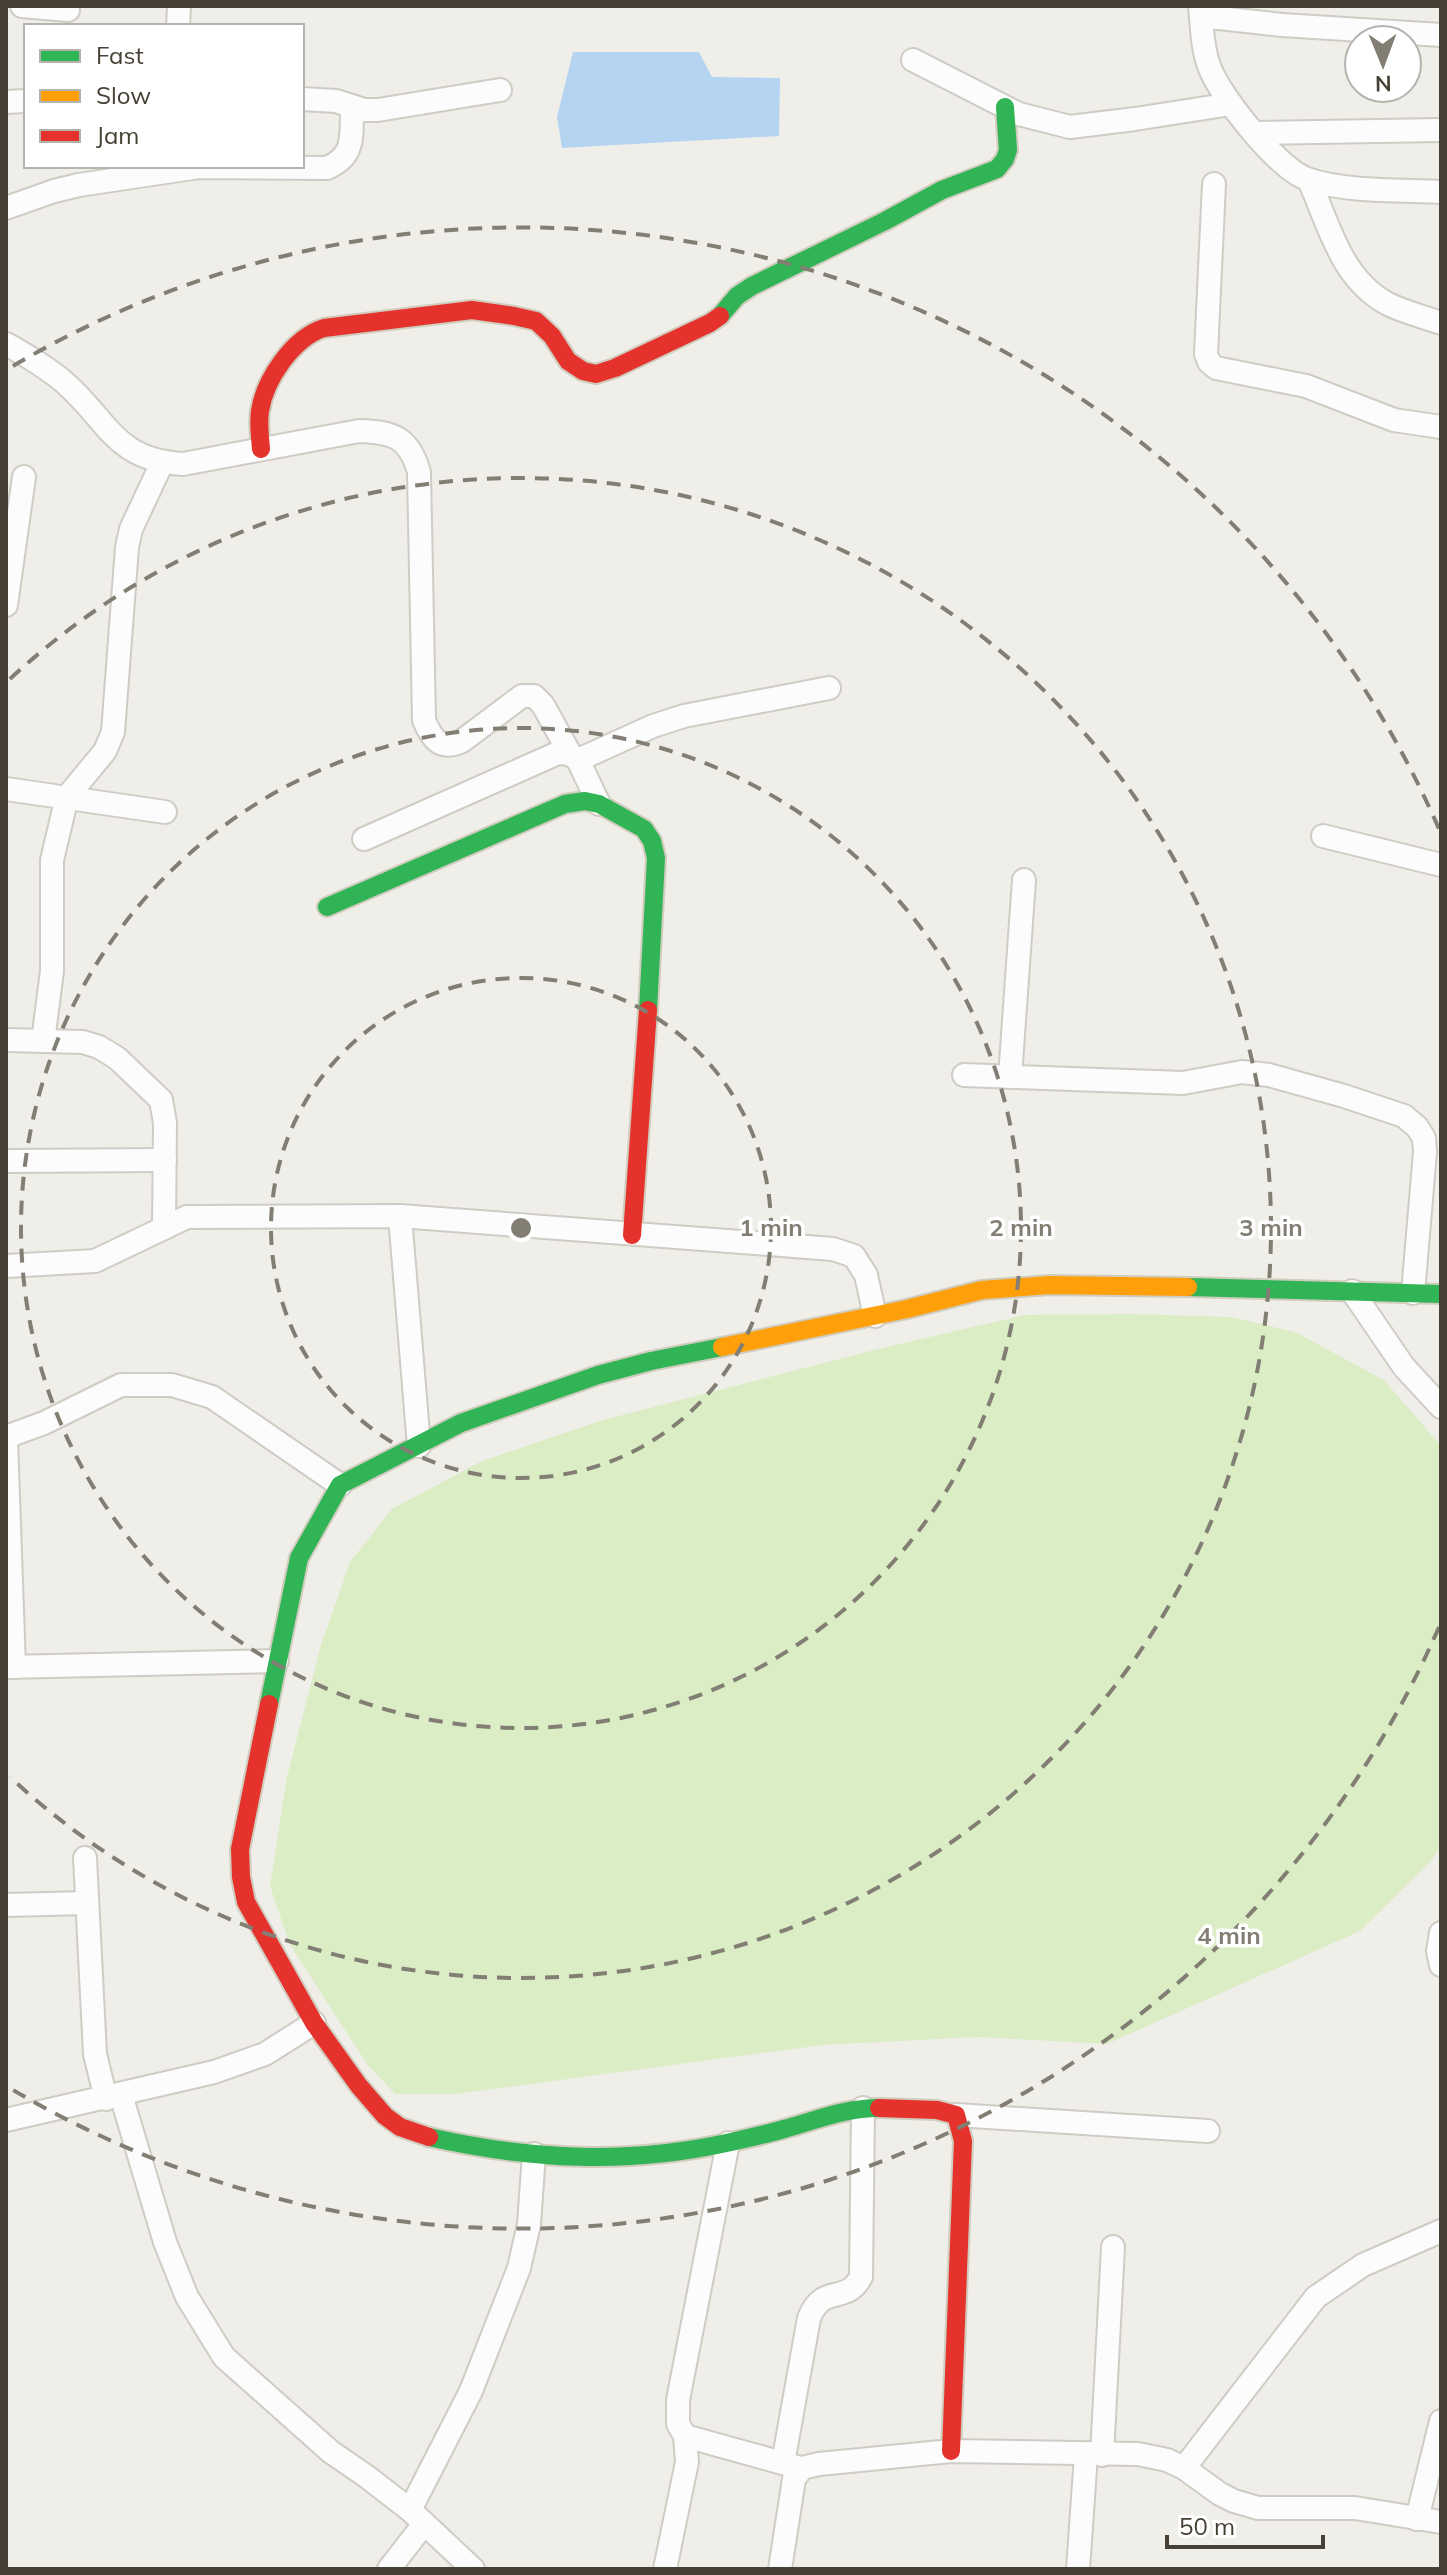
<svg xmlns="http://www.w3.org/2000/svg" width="1447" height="2575" font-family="Mulish,sans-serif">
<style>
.green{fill:#daedc5}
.water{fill:#b4d4f2}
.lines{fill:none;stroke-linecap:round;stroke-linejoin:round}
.street-casing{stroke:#ceccc5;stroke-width:26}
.fast-casing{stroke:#d0ccbe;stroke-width:22}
.slow-casing{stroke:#d0ccbe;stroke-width:22}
.jam-casing{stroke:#d0ccbe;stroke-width:22}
.street{stroke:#fdfcfc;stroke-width:22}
.fast{stroke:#30b455;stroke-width:18}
.slow{stroke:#ff9f0a;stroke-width:18}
.jam{stroke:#e5322d;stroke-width:18}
.ring{fill:none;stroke:#827e73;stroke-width:4;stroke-dasharray:14 10}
.centre{fill:#827e73;stroke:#fff;stroke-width:4}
.ring-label{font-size:24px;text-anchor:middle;font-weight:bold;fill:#827e73;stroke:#fff;stroke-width:7;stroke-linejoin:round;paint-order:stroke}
</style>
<rect width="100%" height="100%" fill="#f0eee8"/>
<polygon class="green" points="1131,1314 1231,1317 1295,1332 1384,1380 1441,1446 1441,1846 1431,1861 1360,1931 1107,2044 977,2037 823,2045 455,2094 395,2094 367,2064 290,1945 270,1886 287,1777 321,1645 350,1562 392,1509 482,1461 603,1420 874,1350 1025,1315"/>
<polygon class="water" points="573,52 699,52 712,77 780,78 779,136 562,148 557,117"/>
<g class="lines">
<g class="street-casing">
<g id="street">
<polyline points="22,6 68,10"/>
<path d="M 1200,6 C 1202,26 1202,47 1209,66 C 1219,95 1278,169 1307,179 C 1344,192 1401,190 1441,192"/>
<polyline points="1201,16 1282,25 1441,35"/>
<polyline points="178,26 179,6"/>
<polyline points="913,60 1019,114 1070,127 1135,119 1231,104"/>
<polyline points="302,99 336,101 364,110 378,110 500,90"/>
<polyline points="6,102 26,101"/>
<polyline points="1256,133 1441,130"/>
<path d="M 1309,180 C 1329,225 1341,279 1388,304 C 1404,312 1424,317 1441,323"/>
<polyline points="1214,184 1206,354 1209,362 1216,368 1306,386 1394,420 1441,427"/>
<path d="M 6,208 L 54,191 L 79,185 L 199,167 L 327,168 C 356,156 351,135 352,107"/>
<path d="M 6,344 C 26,355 46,367 64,382 C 109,421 114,460 183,464 L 359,431 C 393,432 409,437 419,472 L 424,720 C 432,740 441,751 462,741 L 522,696 L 534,696 L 543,705 L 570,754"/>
<polyline points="6,605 24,477"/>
<polyline points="578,760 653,726 684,716 829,688"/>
<polyline points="6,789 165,812"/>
<polyline points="1323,836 1441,865"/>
<polyline points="364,839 558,753 570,754 578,760 599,804"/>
<polyline points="6,1040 83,1042 99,1047 117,1058 161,1100 165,1123 164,1228"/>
<polyline points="43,1041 52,971 52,860 67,797 105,751 113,732 127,547 131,529 162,463"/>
<polyline points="964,1075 1183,1083 1242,1072 1269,1075 1344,1096 1404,1116 1417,1127 1424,1138 1425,1152 1413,1293"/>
<polyline points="1010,1077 1024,880"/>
<polyline points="6,1161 165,1160"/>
<polyline points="400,1216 419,1446"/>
<polyline points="6,1266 95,1261 187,1217 400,1216 833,1249 854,1256 866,1275 875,1316"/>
<polyline points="1352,1291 1404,1367 1441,1407"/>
<polyline points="6,1437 44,1423 121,1385 172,1385 212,1397 340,1485"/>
<polyline points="6,1440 14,1667"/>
<polyline points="6,1667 277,1661"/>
<polyline points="85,1858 95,2054 106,2099"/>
<polyline points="6,1905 87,1903"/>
<polyline points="1441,1933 1438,1951 1441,1965"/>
<polyline points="121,2095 165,2242 187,2297 224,2357 331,2452 366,2476 410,2510 473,2569"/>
<polyline points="956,2115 1208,2131"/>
<polyline points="6,2120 214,2072 265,2054 314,2023"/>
<polyline points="685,2436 797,2467"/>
<polyline points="1102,2455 1113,2247"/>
<path d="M 783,2463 L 809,2318 C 824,2282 845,2306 861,2277 L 863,2108"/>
<polyline points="1184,2468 1316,2297 1363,2265 1441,2231"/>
<polyline points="410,2510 471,2391 519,2268 529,2224 534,2154"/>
<polyline points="1417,2519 1441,2421"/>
<polyline points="389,2569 424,2524"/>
<polyline points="665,2569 687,2462 685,2436 678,2424 678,2400 728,2143"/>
<polyline points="780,2569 794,2479 802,2468 819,2464 951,2451 1138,2454 1167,2460 1184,2468 1220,2494 1234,2501 1258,2508 1355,2508 1441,2522"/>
<polyline points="1078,2569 1086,2455"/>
</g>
</g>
<g class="fast-casing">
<g id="fast">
<polyline points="720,316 737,296 752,286 885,221 942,190 997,169 1005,159 1008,150 1005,107"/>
<polyline points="327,907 565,804 585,801 599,804 644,829 652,841 656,858 648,1010"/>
<polyline points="1188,1287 1441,1294"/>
<polyline points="269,1704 299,1558 340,1485 461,1423 598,1375 651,1361 722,1347"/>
<path d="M 429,2137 C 531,2160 629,2165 731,2142 C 749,2138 767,2134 784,2129 C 817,2120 845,2108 879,2108"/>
</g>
</g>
<g class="slow-casing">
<polyline id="slow" points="722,1347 907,1309 982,1290 1050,1285 1188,1287"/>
</g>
<g class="jam-casing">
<g id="jam">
<path d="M 261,449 C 260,436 258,423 260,411 C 265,379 293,338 324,328 L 472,310 L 514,316 L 536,321 L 552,336 L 568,361 L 583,371 L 596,374 L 615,368 L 710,323 L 720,316"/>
<polyline points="632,1235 648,1010"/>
<polyline points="269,1704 240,1849 241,1877 246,1902 314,2023 359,2086 385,2116 400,2127 429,2137"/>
<polyline points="879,2108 937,2110 956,2115 963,2141 951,2451"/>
</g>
</g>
<use href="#street" class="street"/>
<use href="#fast" class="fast"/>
<use href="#slow" class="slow"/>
<use href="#jam" class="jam"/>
</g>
<g class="ring">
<circle cx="521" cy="1228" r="250"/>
<circle cx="521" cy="1228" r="500"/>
<path d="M10 679A750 750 0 1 1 10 1777"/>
<path d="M1439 1627A1001 1001 0 0 1 13 2090M13 366A1001 1001 0 0 1 1439 829"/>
</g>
<circle cx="521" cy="1228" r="12" class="centre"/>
<g class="ring-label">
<text x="771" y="1236">1 min</text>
<text x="1021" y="1236">2 min</text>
<text x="1271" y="1236">3 min</text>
<text x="1229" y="1944">4 min</text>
</g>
<rect width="1447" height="2575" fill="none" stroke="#464134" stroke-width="16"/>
<rect x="24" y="24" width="280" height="144" fill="#ffffff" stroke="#b5b3ae" stroke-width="2"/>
<rect x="40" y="50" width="40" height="12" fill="#30b455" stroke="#b5b3ae" stroke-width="2"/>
<text x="96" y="64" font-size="24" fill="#464134">Fast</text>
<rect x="40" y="90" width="40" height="12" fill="#ff9f0a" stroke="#b5b3ae" stroke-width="2"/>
<text x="96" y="104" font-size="24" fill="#464134">Slow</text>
<rect x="40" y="130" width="40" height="12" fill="#e5322d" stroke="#b5b3ae" stroke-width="2"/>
<text x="96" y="144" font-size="24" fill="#464134">Jam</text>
<g transform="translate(1383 64) rotate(179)"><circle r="38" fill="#ffffff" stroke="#b5b3ae" stroke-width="2"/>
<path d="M0-6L14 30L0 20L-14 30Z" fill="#827e73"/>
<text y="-12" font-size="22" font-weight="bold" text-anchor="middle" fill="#464134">N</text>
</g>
<path d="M1167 2535v12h156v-12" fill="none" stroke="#464134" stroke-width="4"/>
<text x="1179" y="2535" font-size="24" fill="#464134" stroke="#ffffff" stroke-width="6" paint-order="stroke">50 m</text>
</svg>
